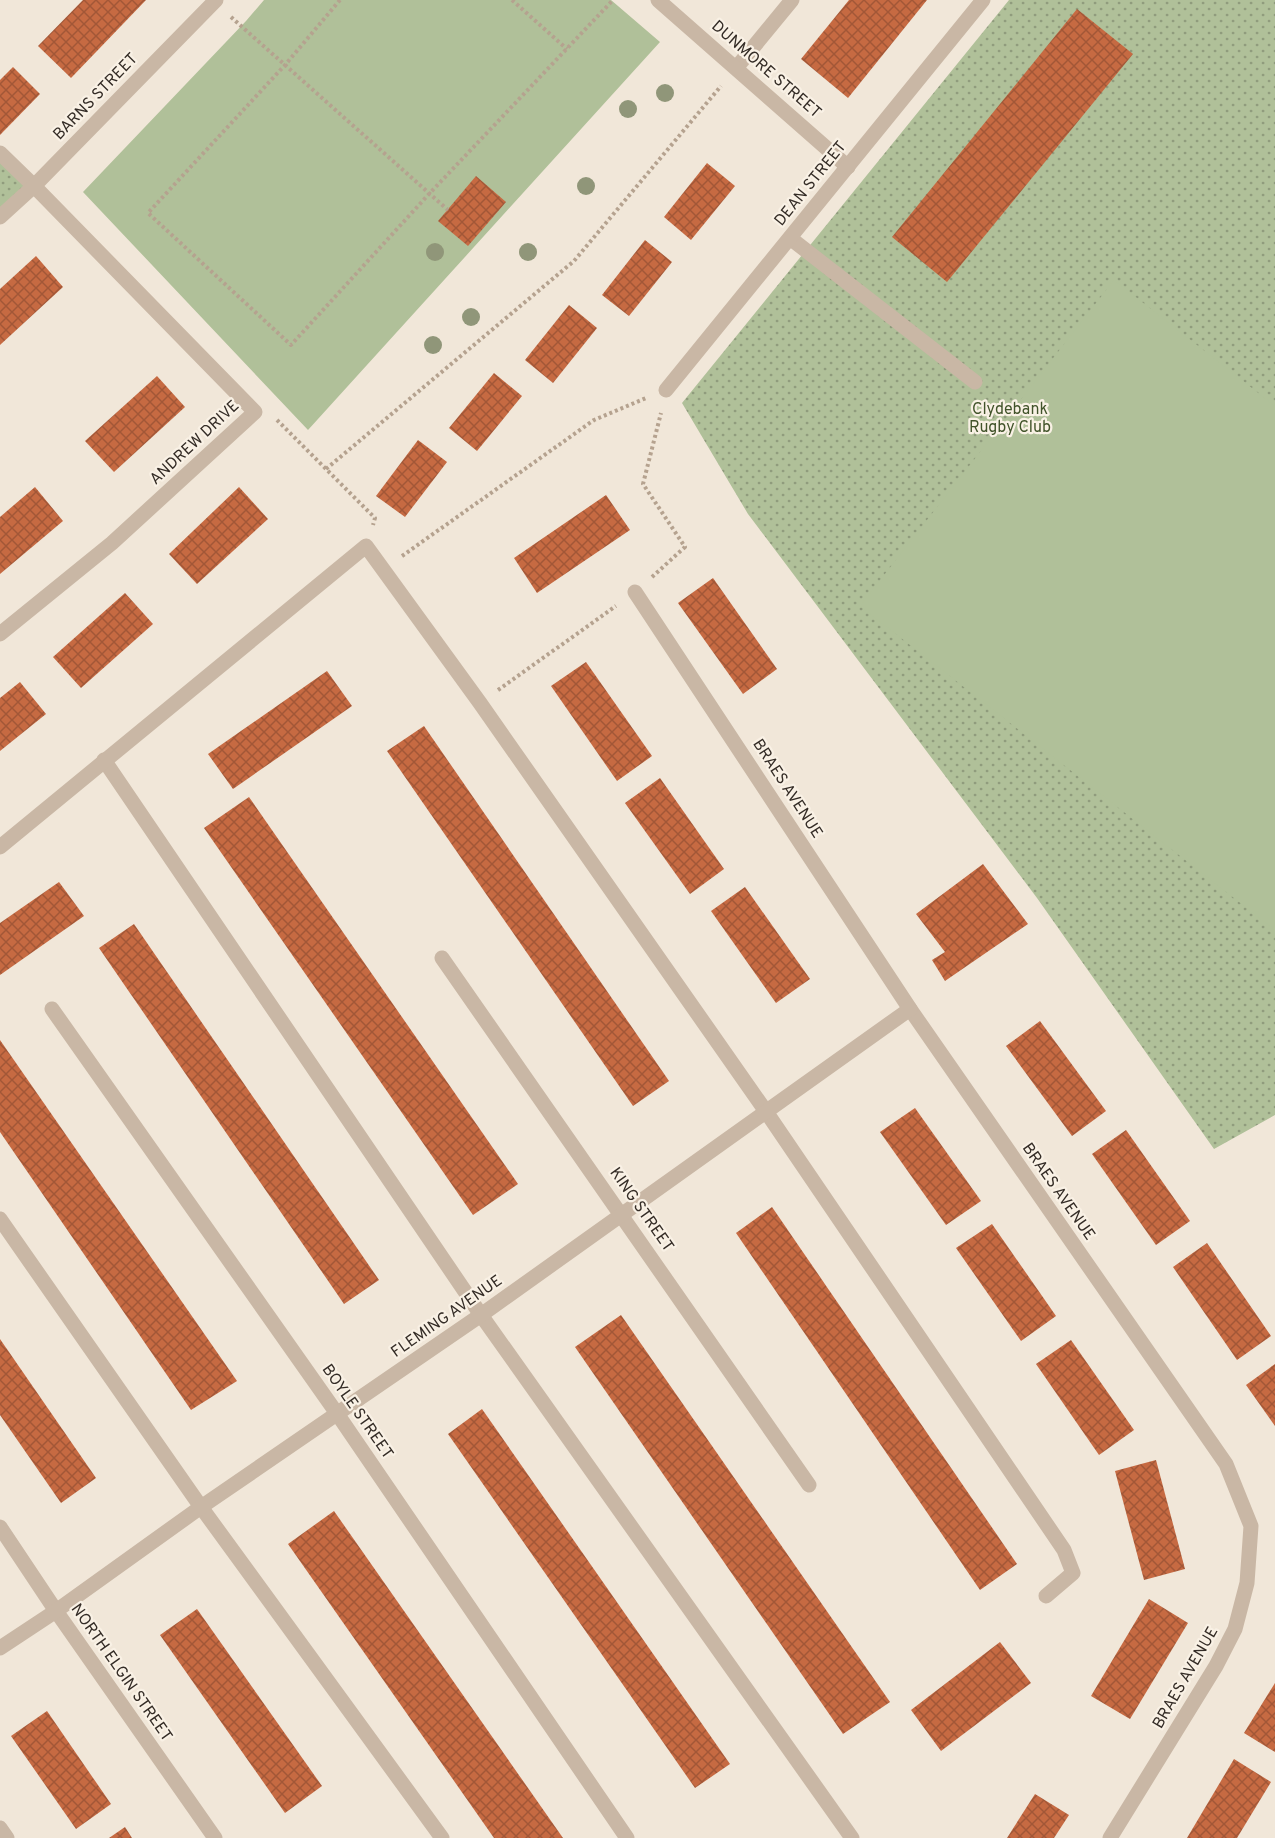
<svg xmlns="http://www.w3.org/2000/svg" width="1275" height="1838" font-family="Overpass,sans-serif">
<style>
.green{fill:url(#green-dots)}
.pitch{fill:#b0c099}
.building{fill:url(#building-cross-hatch)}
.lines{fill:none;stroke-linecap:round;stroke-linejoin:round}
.path{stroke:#b5a28f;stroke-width:4;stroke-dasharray:3 3;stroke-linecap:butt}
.service{stroke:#c9b7a5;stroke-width:15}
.minor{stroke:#c9b7a5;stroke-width:15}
.tree{fill:#909679}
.labels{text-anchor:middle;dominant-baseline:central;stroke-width:4.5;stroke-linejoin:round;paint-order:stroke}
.street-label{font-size:16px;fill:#342c26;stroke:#f9f1e5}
.park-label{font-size:16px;fill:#41532a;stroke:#f9f1e5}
</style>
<defs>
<pattern id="green-dots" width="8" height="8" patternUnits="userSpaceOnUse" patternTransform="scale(1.5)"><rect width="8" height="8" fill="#b0c099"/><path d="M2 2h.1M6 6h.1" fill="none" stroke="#909c7d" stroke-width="1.8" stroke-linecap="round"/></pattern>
<pattern id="building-cross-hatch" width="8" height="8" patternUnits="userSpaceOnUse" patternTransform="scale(1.5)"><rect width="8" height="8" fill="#c66a42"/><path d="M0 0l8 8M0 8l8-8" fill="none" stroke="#a25737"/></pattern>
</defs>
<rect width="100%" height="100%" fill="#f1e7d9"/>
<g class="green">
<polygon points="1009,0 1275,0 1275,1115 1214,1149 1037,898 748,514 682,403"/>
<polygon points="0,153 34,186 0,217"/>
</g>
<g class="pitch">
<polygon points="264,0 611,0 660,42 308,430 83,192 246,21"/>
<polygon points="1114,280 1275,406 1275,930 860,606"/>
</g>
<g class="building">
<polygon points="83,0 146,0 71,78 38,46"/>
<polygon points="849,0 927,0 848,98 801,59"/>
<polygon points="1077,9 1133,54 947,282 892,237"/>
<polygon points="13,67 40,94 0,135 0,80"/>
<polygon points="707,163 735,186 691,240 664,217"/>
<polygon points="476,176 506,202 468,246 438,221"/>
<polygon points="645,240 672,262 629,316 602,295"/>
<polygon points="36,256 63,287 0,345 0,289"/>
<polygon points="569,305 597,328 553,383 525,360"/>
<polygon points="494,373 522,396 477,451 449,428"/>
<polygon points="157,376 185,407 114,472 85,441"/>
<polygon points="418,440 447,462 405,517 376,496"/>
<polygon points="35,487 63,521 0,574 0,517"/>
<polygon points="239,487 268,519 197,584 169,554"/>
<polygon points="606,495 630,530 537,593 514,558"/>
<polygon points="713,578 777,669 743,694 678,603"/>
<polygon points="125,593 153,624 81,688 53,657"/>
<polygon points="586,662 652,756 617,781 551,686"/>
<polygon points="327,671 352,706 233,789 208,754"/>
<polygon points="20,682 46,714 0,751 0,698"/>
<polygon points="424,726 669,1081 633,1106 387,751"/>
<polygon points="660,778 724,869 690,894 625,803"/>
<polygon points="249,797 518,1184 473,1215 204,828"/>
<polygon points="983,864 1028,924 945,981 932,960 945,952 916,914"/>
<polygon points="59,882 84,916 0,975 0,923"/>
<polygon points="745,887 810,979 776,1003 711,911"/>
<polygon points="134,924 379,1280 344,1304 99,948"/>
<polygon points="1040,1021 1106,1111 1072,1136 1006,1046"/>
<polygon points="0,1040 237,1381 191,1410 0,1132"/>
<polygon points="915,1108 981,1201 946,1225 880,1132"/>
<polygon points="1126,1130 1190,1221 1156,1245 1092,1154"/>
<polygon points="772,1207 1017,1564 980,1590 736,1233"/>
<polygon points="992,1224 1056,1316 1021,1341 956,1248"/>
<polygon points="1207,1243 1271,1336 1237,1360 1173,1267"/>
<polygon points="621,1315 890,1702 843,1734 575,1347"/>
<polygon points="0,1339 96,1478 61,1503 0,1415"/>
<polygon points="1071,1340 1134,1430 1099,1455 1036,1364"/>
<polygon points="1275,1364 1275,1426 1246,1385"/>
<polygon points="482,1409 730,1764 695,1788 448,1434"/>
<polygon points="1156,1460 1185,1569 1144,1580 1115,1471"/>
<polygon points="334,1511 563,1838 494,1838 288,1544"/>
<polygon points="1149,1599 1188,1623 1130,1719 1091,1696"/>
<polygon points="197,1609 322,1786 285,1813 160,1635"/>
<polygon points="1000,1642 1031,1683 941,1751 911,1710"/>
<polygon points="1275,1683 1275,1752 1244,1733"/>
<polygon points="47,1711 111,1804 76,1829 11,1736"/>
<polygon points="1234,1759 1271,1782 1237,1838 1187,1838"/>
<polygon points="1035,1794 1069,1815 1054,1838 1007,1838"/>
<polygon points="125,1827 132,1838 109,1838"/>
</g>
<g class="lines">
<g class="path">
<polyline points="340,0 285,65 148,213 291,345 429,194 613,0"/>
<polyline points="512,0 567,49"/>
<polyline points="231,17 448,210"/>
<polyline points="277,420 375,518 373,525"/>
<polyline points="326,469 574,261 721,86"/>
<polyline points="402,556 594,420 646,398"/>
<polyline points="652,577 685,547 643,484 661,413"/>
<polyline points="498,690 616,606"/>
</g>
<g class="service">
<polyline points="737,67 792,0"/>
<polyline points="790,238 975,382"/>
<polyline points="104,760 481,1315 852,1838"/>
<polyline points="0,847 366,546 480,703 767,1113 1064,1550 1073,1573 1046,1596"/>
<polyline points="0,1219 201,1507 442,1838"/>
<polyline points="0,1828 7,1838"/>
</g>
<g class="minor">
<polyline points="658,0 848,167"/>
<polyline points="0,153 34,186 255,412 112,543 0,634"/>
<polyline points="0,217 34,186 216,0"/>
<polyline points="666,390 983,0"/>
<polyline points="635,592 910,1009 1226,1464 1251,1526 1247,1583 1235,1629 1216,1666 1110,1838"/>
<polyline points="442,958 809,1485"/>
<polyline points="52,1009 338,1415 627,1838"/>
<polyline points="0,1527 56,1611 215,1838"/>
<polyline points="0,1648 56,1611 201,1507 481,1315 910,1009"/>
</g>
</g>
<g class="tree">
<circle cx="665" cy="93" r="9"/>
<circle cx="628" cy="109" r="9"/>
<circle cx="586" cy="186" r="9"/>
<circle cx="435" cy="252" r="9"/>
<circle cx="528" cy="252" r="9"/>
<circle cx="471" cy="317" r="9"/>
<circle cx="433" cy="345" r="9"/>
</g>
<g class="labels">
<g class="street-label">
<text transform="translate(766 70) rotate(41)">DUNMORE STREET</text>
<text transform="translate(96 97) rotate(-46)">BARNS STREET</text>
<text transform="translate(811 184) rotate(-51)">DEAN STREET</text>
<text transform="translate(195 443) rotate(-43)">ANDREW DRIVE</text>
<text transform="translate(787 789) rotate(57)">BRAES AVENUE</text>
<text transform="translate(1058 1192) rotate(55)">BRAES AVENUE</text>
<text transform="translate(641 1210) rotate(55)">KING STREET</text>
<text transform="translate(447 1317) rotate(-35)">FLEMING AVENUE</text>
<text transform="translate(357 1412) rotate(55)">BOYLE STREET</text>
<text transform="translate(121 1673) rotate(55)">NORTH ELGIN STREET</text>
<text transform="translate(1186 1678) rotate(-60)">BRAES AVENUE</text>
</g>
<g class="park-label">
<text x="1010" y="410">Clydebank<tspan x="1010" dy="18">Rugby Club</tspan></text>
</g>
</g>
</svg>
